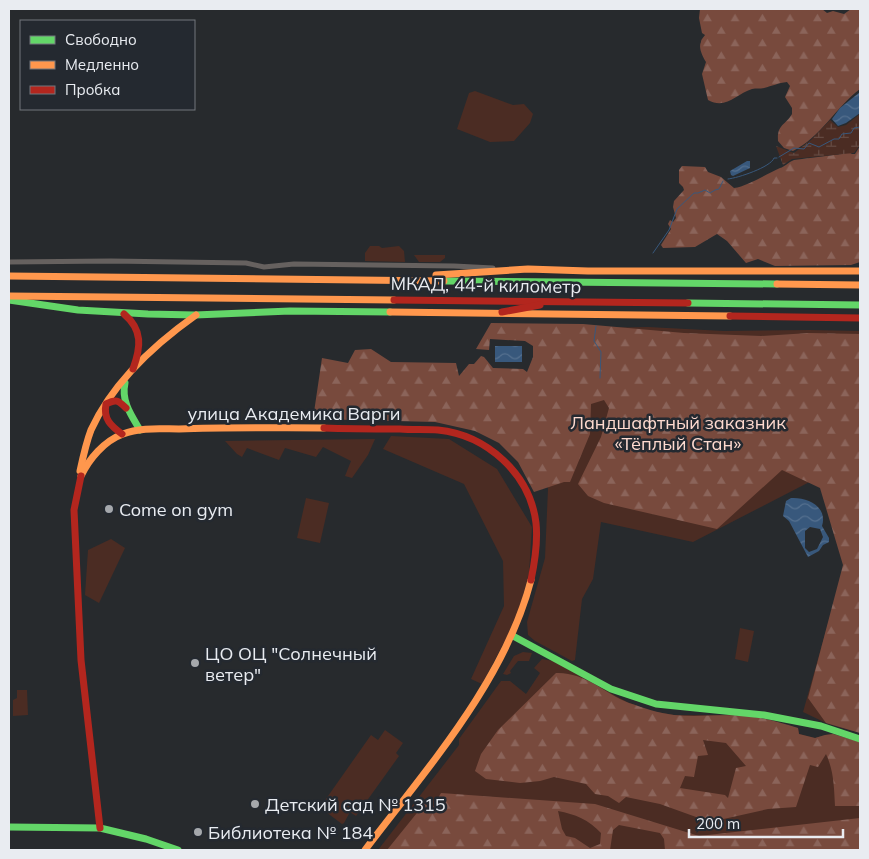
<svg xmlns="http://www.w3.org/2000/svg" width="869" height="859" font-family="Mulish,sans-serif">
<style>
.green{fill:#4b2c23}
.forest{fill:url(#forest-firs);fill-rule:evenodd}
.wetland{fill:url(#wetland-marsh)}
.water{fill:url(#water-waves);fill-rule:evenodd}
.lines{fill:none;stroke-linecap:round;stroke-linejoin:round}
.stream{stroke:#38587c;stroke-width:1}
.street{stroke:#66615f;stroke-width:5}
.fast{stroke:#63d668;stroke-width:7}
.slow{stroke:#ff974d;stroke-width:7}
.jam{stroke:#b3261e;stroke-width:7}
.poi-dot{fill:#a5a8ac;stroke:#242930;stroke-width:2}
.labels{text-anchor:middle;dominant-baseline:central;stroke-width:5;stroke-linejoin:round;paint-order:stroke}
.street-label{font-size:18px;fill:#e9ecf1;stroke:#242930}
.park-label{font-size:18px;fill:#fedacf;stroke:#242930}
.poi-label{font-size:18px;fill:#e9ecf1;stroke:#242930;text-anchor:start}
</style>
<defs>
<pattern id="forest-firs" width="22" height="20" patternUnits="userSpaceOnUse" patternTransform="scale(1.25)"><rect width="22" height="20" fill="#784a3d"/><path d="M5 1l3.5 6h-7zM16 11l3.5 6h-7z" fill="#8b645a"/></pattern>
<pattern id="wetland-marsh" width="20" height="14" patternUnits="userSpaceOnUse" patternTransform="scale(1.25)"><rect width="20" height="14" fill="#4b2c23"/><path d="M1 5h8M5 5V1M11 12h8M15 12V8" fill="none" stroke="#654b43"/></pattern>
<pattern id="water-waves" width="16" height="10" patternUnits="userSpaceOnUse" patternTransform="scale(1.25)"><rect width="16" height="10" fill="#38587c"/><path d="M0 5q4-4 8 0t8 0" fill="none" stroke="#55708f"/></pattern>
</defs>
<rect width="100%" height="100%" fill="#272a2d"/>
<g class="green">
<polygon points="475,91 513,105 524,104 533,114 530,123 514,141 490,142 457,129 469,93"/>
<polygon points="370,246 379,246 382,248 399,246 404,251 405,262 365,261 365,253"/>
<polygon points="414,255 445,255 445,258 440,262 419,262"/>
<polygon points="648,327 724,331 809,330 860,331 860,733 826,723 803,712 844,567 823,475 693,542 601,522 593,579 582,599 575,660 572,661 535,641 528,635 527,622 545,558 548,489 546,479 586,328"/>
<polygon points="391,436 449,439 497,469 532,527 529,573 517,618 482,684 471,679 504,606 503,561 464,484 383,449"/>
<polygon points="375,439 368,455 352,478 345,476 351,461 323,447 316,457 285,448 279,460 247,448 242,457 237,454 225,441"/>
<polygon points="306,498 329,503 320,543 297,538"/>
<polygon points="111,539 125,548 99,603 85,595 88,550"/>
<polygon points="740,628 754,631 748,662 735,659"/>
<polygon points="523,652 532,653 529,661 518,661 510,671 511,673 507,675 503,674 514,656"/>
<polygon points="542,659 553,661 627,702 651,711 674,715 729,715 755,717 798,728 799,734 815,738 825,735 833,734 860,742 860,850 378,850 459,745 459,739 501,681 510,681 526,694 540,673 534,668"/>
<polygon points="17,690 27,690 28,715 13,716 13,700 17,698"/>
<polygon points="385,730 403,743 396,753 399,756 356,816 350,812 344,823 342,824 322,809 321,806 371,735 378,740"/>
</g>
<g class="forest">
<path d="M 700,9 L 822,9 L 827,13 L 833,11 L 844,14 L 851,9 L 860,9 L 860,89 C 836,107 820,138 793,151 L 784,148 L 778,141 C 777,124 785,126 792,114 L 792,108 L 785,97 L 790,86 L 787,82 C 778,83 772,86 764,88 C 760,89 756,88 752,89 C 736,94 726,110 708,100 L 702,74 L 706,62 C 703,57 698,48 701,42 C 701,39 704,37 705,35 L 702,33 L 699,18 Z"/>
<path d="M 860,146 L 860,262 L 851,265 L 775,266 L 758,259 L 746,263 L 727,241 L 717,234 L 695,247 L 663,248 L 661,245 L 671,229 L 668,224 L 670,220 L 673,222 L 676,218 L 673,207 L 674,201 L 684,190 L 683,187 L 679,183 L 679,170 L 682,166 L 705,167 L 708,172 L 721,177 L 734,188 C 748,186 766,174 780,168 C 785,167 788,162 794,160 L 842,154 L 847,151 L 852,154 L 855,154 Z"/>
<polygon points="491,323 583,324 684,333 761,336 809,333 860,334 860,733 826,723 808,698 843,565 820,488 782,470 717,529 604,503 588,496 578,484 601,437 609,408 604,400 591,404 590,434 570,482 564,482 534,492 518,462 499,443 475,431 435,422 313,419 322,358 348,363 355,350 371,349 391,362 456,363 459,376 469,364 474,364 481,356 484,357 493,368 523,369 527,372 533,357 533,346 525,341 490,339 489,350 476,349"/>
<path d="M 556,673 C 585,672 604,693 629,703 C 644,708 658,713 674,715 C 700,718 727,713 754,717 C 769,719 784,724 798,728 L 799,734 L 815,738 L 825,735 L 833,734 L 860,742 L 860,806 L 835,806 C 834,788 834,771 826,754 L 818,767 L 810,765 L 796,807 L 768,809 L 710,822 L 660,804 L 626,797 L 619,803 L 608,796 L 595,794 L 586,784 L 554,777 L 540,781 L 520,783 L 486,779 L 475,771 L 481,754 L 498,730 ZM 703,740 L 726,743 L 746,766 L 736,768 L 728,798 L 725,795 L 680,788 L 685,776 L 694,777 L 698,756 L 708,755 Z"/>
<path d="M 441,793 L 595,804 L 699,836 L 860,818 L 860,850 L 665,850 L 664,839 L 660,833 L 619,825 L 613,830 L 610,850 L 387,850 L 425,803 L 433,807 ZM 558,811 C 575,814 589,820 601,833 L 600,844 L 590,848 L 575,838 L 566,836 L 562,829 Z"/>
</g>
<polygon class="wetland" points="860,114 860,145 854,153 792,159 783,165 776,146 794,153 811,140 830,120 838,127 846,125"/>
<g class="water">
<polygon points="860,92 860,113 846,123 838,126 832,119 840,108"/>
<polygon points="747,161 750,161 750,168 733,176 731,175 730,171"/>
<rect x="495" y="346" width="27" height="16"/>
<path d="M 791,498 C 808,497 828,507 822,526 L 829,538 L 829,542 L 823,545 L 819,551 L 808,557 L 789,521 L 783,516 L 786,501 ZM 810,527 L 820,529 L 823,537 L 817,549 L 809,552 L 805,548 L 805,531 Z"/>
</g>
<g class="lines">
<g class="stream">
<polyline points="779,157 794,148 804,149 809,143 819,147 834,139 839,139 842,134 851,133 854,128 860,127"/>
<path d="M 728,179 C 738,178 771,167 774,158 L 777,158"/>
<polyline points="653,253 669,230 677,209 694,193 698,193 705,190 710,193 715,190 719,189 723,181"/>
<polyline points="596,326 594,341 601,352 600,378"/>
</g>
<polyline class="street" points="9,262 111,261 246,263 264,267 294,264 454,266 493,268"/>
<g class="fast">
<polyline points="444,281 777,284"/>
<polyline points="9,300 78,310 148,314 195,315 290,311 390,312"/>
<polyline points="688,303 860,305"/>
<path d="M 125,383 C 121,401 131,415 140,430"/>
<polyline points="513,636 611,689 656,704 764,715 821,726 860,739"/>
<polyline points="9,827 100,828 146,839 178,850"/>
</g>
<g class="slow">
<polyline points="436,275 528,269 588,271 860,271"/>
<polyline points="9,276 444,281"/>
<polyline points="777,284 860,285"/>
<polyline points="9,296 394,300"/>
<polyline points="390,312 730,316"/>
<path d="M 80,471 C 83,457 86,443 91,430 C 112,384 155,344 196,315"/>
<path d="M 81,476 C 89,459 104,441 123,434 C 140,427 161,429 179,429 C 227,427 275,428 324,428"/>
<path d="M 365,850 C 427,768 505,681 531,580"/>
</g>
<g class="jam">
<polyline points="394,300 688,303"/>
<polyline points="502,312 540,305"/>
<path d="M 124,314 C 143,330 141,347 133,369"/>
<polyline points="730,316 860,318"/>
<path d="M 324,428 C 349,429 375,429 400,429 C 413,430 426,429 438,430 C 487,435 530,474 536,523 C 538,542 535,561 531,580"/>
<path d="M 122,434 C 111,426 103,419 106,404 C 116,399 118,400 126,408"/>
<polyline points="81,476 74,510 81,660 100,828"/>
</g>
</g>
<g class="poi-dot">
<circle cx="109" cy="509" r="5"/>
<circle cx="195" cy="663" r="5"/>
<circle cx="255" cy="804" r="5"/>
<circle cx="198" cy="832" r="5"/>
</g>
<g class="labels">
<g class="street-label">
<text transform="translate(486 285) rotate(1)">МКАД, 44-й километр</text>
<text x="294" y="413">улица Академика Варги</text>
</g>
<g class="park-label">
<text x="678" y="422">Ландшафтный заказник<tspan x="678" dy="21">«Тёплый Стан»</tspan></text>
</g>
<g class="poi-label">
<text x="119" y="509">Come on gym</text>
<text x="205" y="653">ЦО ОЦ "Солнечный<tspan x="205" dy="21">ветер"</tspan></text>
<text x="265" y="804">Детский сад № 1315</text>
<text x="208" y="832">Библиотека № 184</text>
</g>
</g>
<rect width="869" height="859" fill="none" stroke="#e9ecf1" stroke-width="20"/>
<rect x="20" y="20" width="175" height="90" fill="#242930" stroke="#73777d"/>
<rect x="30" y="36" width="25" height="8" fill="#63d668" stroke="#73777d"/>
<text x="65" y="45" font-size="15" fill="#e9ecf1">Свободно</text>
<rect x="30" y="61" width="25" height="8" fill="#ff974d" stroke="#73777d"/>
<text x="65" y="70" font-size="15" fill="#e9ecf1">Медленно</text>
<rect x="30" y="86" width="25" height="8" fill="#b3261e" stroke="#73777d"/>
<text x="65" y="95" font-size="15" fill="#e9ecf1">Пробка</text>
<path d="M689 829v8h154v-8" fill="none" stroke="#e9ecf1" stroke-width="2.5"/>
<text x="696" y="829" font-size="15" fill="#e9ecf1" stroke="#242930" stroke-width="4" paint-order="stroke">200 m</text>
</svg>
